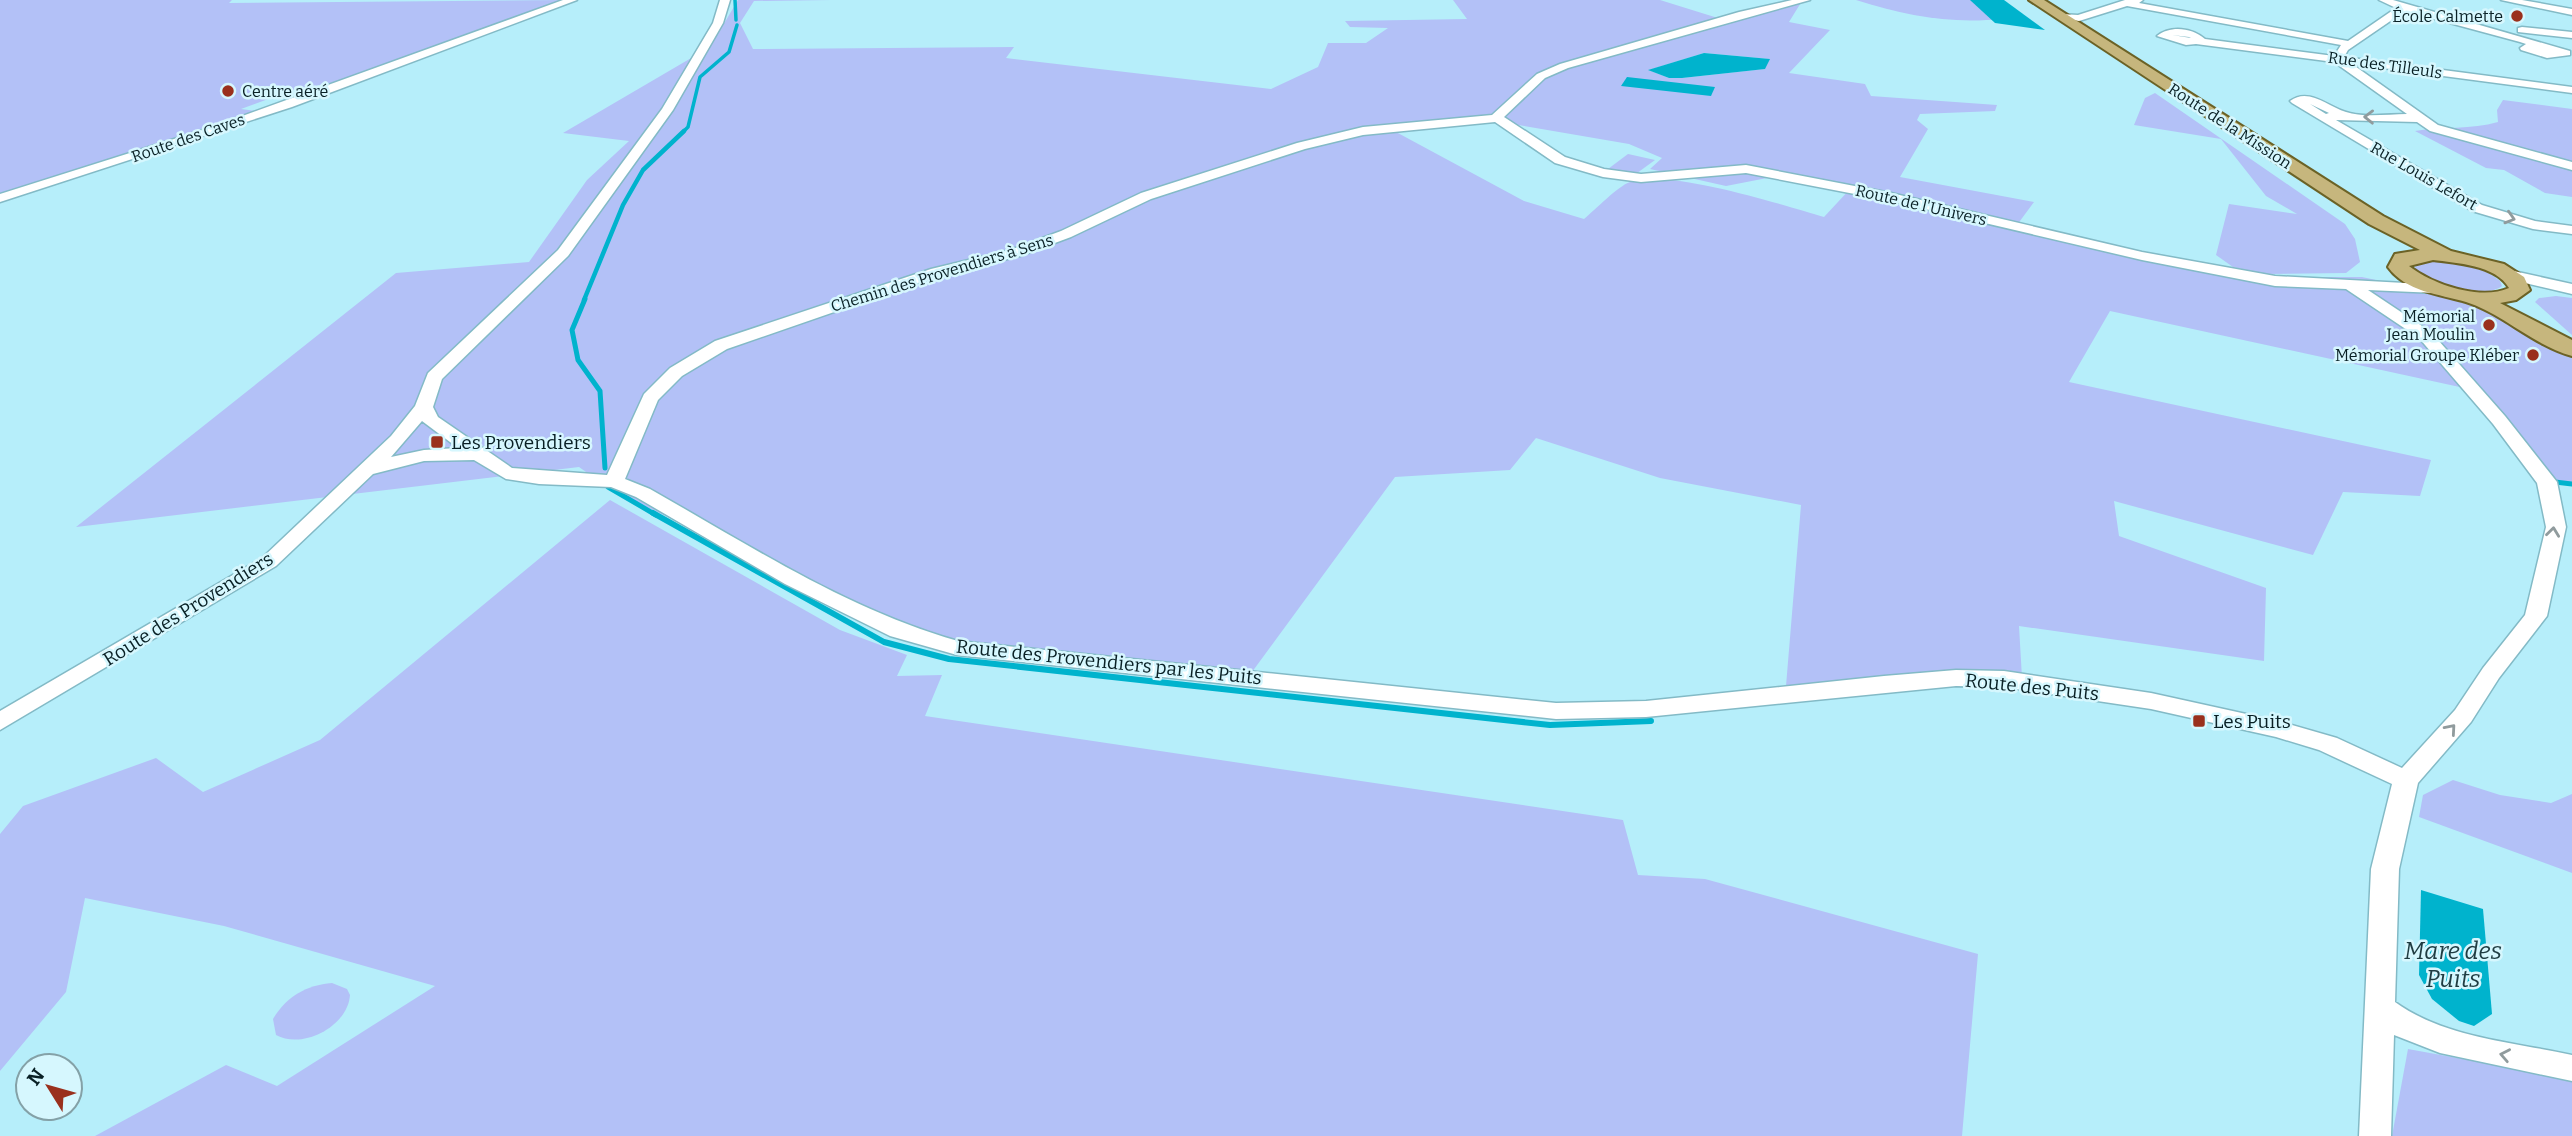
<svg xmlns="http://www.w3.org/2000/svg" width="2572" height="1136" font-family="Bitter,serif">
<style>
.green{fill:#b3c1f7;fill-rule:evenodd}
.water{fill:#00b3cd}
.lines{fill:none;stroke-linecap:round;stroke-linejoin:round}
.stream-far3{stroke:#00b3cd;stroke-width:3.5}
.stream-far2{stroke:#00b3cd;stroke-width:4.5}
.stream-far1{stroke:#00b3cd;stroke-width:5}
.stream{stroke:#00b3cd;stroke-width:6}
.minor-casing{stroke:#83bac6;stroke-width:3}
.major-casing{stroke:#6b6226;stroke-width:4}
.minor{fill:#fff;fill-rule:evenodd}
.major{fill:#c6b67d;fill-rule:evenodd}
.oneway{stroke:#909b9d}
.poi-dot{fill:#9a301d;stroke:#d6f7fe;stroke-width:2.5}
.labels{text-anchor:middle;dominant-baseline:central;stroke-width:5;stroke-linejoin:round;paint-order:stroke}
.far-poi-label{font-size:16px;fill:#092025;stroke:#d6f7fe;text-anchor:end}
.far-street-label{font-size:16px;fill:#092025;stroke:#d6f7fe}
.poi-label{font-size:19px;fill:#092025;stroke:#d6f7fe;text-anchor:start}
.street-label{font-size:19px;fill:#092025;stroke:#d6f7fe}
.near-water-label{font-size:24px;font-style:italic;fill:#1f3c42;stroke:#d6f7fe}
</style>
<rect width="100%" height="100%" fill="#b6eefa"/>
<g class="green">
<polygon points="0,0 232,0 229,3 563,0 365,76 290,91 241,109 263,112 0,194"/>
<path d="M 738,0 L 831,0 L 754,1 L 740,23 L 753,49 L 1014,47 L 1006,58 L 1271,89 L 1318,67 L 1328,43 L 1366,43 L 1388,28 L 1350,27 L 1345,21 L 1467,19 L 1453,0 L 1660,0 L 1721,19 L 1802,1 L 1789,22 L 1830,30 L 1789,73 L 1865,84 L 1871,96 L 1997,105 L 1995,111 L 1920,114 L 1917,120 L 1928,129 L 1900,177 L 2034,202 L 2017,225 L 2142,254 L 2264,277 L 2362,277 L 2488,304 L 2572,348 L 2572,483 L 2558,482 L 2478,391 L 2110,311 L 2069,382 L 2431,460 L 2420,496 L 2343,492 L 2313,555 L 2114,501 L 2119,536 L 2266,588 L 2264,661 L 2019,626 L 2022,678 L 1958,672 L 1786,686 L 1801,505 L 1660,478 L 1536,438 L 1510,470 L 1395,477 L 1252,672 L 927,640 L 613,491 L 579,467 L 76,527 L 396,273 L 529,262 L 587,180 L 629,141 L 563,133 L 710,47 ZM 1704,53 L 1769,59 L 1764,69 L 1682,78 L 1669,78 L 1649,70 ZM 1495,121 L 1629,144 L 1662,158 L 1650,169 L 1726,186 L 1782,175 L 1851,188 L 1824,217 C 1783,205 1668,168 1630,182 C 1618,186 1595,210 1584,219 L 1524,201 L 1396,132 Z"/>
<path d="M 1856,0 L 1980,0 L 2002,19 C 1949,24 1906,16 1856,0 Z"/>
<polygon points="2155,93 2345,224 2355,239 2360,262 2346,273 2265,274 2233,267 2216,255 2229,204 2297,214 2266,196 2221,139 2134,125 2145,98"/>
<path d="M 2503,100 L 2572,109 L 2572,197 L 2545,193 L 2504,170 L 2486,168 L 2415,131 C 2443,126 2471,130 2498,122 L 2497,110 Z"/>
<polygon points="1628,154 1655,160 1633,176 1604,172"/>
<path d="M 2430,261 C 2455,261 2481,265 2500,281 L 2502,286 C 2485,300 2426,286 2415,268 L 2416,265 Z"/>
<polygon points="2556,296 2572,298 2572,335 2535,302 2539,298"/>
<polygon points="610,500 840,630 907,655 897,676 942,675 925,716 1623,820 1638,875 1705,879 1978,954 1962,1136 95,1136 226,1065 277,1086 435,986 224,926 85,898 66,992 0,1071 0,834 23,806 156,758 203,792 320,740"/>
<polygon points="2453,780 2500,795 2551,803 2572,794 2572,873 2419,817 2423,795"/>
<path d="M 332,983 L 347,989 L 350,995 C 348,1026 303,1050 276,1035 L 273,1019 C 286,997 306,985 332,983 Z"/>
<polygon points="2408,1049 2572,1079 2572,1136 2392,1136"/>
</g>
<g class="water">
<polygon points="1970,0 2004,0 2045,30 1995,23"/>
<polygon points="1704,53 1770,59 1765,69 1682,78 1669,78 1648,70"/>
<polygon points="1627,77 1715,87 1711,96 1621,86"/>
<polygon points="2421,890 2483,909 2492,1014 2474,1026 2459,1021 2432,999 2419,975"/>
</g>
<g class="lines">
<g class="stream-far3">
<polyline points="735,0 736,20"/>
<polyline points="682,133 688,127 700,77 729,52 737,25"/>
</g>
<polyline class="stream-far2" points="584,300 623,205 643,170 684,131"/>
<g class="stream-far1">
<polyline points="585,299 572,330 578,360 600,391 605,468"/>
<polyline points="2555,482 2572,484"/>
<polyline points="608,487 656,515"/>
</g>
<polyline class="stream" points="653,513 884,642 949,659 1550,725 1651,721"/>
<g class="minor-casing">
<g id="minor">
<polygon points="563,0 577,0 292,107 0,202 0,194 212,127"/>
<path d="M 720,0 L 730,0 L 723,23 L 673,110 L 568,256 L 442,379 L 433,407 L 438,417 L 512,468 L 607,475 L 644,394 L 670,368 L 715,341 L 931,269 L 1010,250 L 1061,231 L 1141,193 L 1297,143 L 1363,127 L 1492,115 L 1537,74 L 1560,64 L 1739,12 L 1792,0 L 1810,0 L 1568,68 L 1545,78 L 1504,117 L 1565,157 L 1604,169 L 1641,174 L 1746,165 L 1891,193 L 2142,252 L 2275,276 L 2441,285 L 2441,291 L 2436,293 L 2368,290 L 2431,332 L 2505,416 L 2557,482 L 2566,527 L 2547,616 L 2499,678 L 2471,722 L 2418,783 L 2399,869 L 2395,1002 C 2445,1038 2513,1042 2572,1055 L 2572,1081 L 2440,1053 L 2394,1035 L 2391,1136 L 2359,1136 L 2371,869 L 2392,784 L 2319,750 L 2276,737 L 2151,709 L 2004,687 L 1956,686 L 1646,717 L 1556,719 L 957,655 L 890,636 L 785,584 L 636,497 L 611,487 L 539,484 L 506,479 L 474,460 L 424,461 L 373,474 L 276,566 L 0,730 L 0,711 L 262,558 L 391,436 L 415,406 L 428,373 L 558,250 L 662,109 L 713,23 ZM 1495,122 L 1555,163 L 1603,177 L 1641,182 L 1746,173 L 1891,201 L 2142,260 L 2275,286 L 2346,289 L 2419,338 L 2493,424 L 2537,483 L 2546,527 L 2525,615 L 2483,668 L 2455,710 L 2402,768 L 2337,738 L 2278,721 L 2151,693 L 2004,671 L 1956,670 L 1884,676 L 1646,701 L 1556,703 L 958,641 C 848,610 749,545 650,489 L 625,479 L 658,400 L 682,376 L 727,349 L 941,275 L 1020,256 L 1071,237 L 1151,199 L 1305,149 L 1363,135 ZM 422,421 L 458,448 L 424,450 L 391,457 Z"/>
<path d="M 2125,0 L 2143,0 L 2139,3 L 2348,41 L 2396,8 L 2379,0 L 2393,0 L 2570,51 L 2570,55 L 2547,58 L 2521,50 L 2520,48 L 2526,44 L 2520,42 L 2405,11 L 2348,50 L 2344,57 L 2572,87 L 2572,93 L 2352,64 L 2438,125 L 2572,162 L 2572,170 L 2430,131 L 2417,122 L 2336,120 L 2482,205 L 2535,221 L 2572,226 L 2572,234 L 2533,229 L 2472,211 L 2292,103 L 2290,101 C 2309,87 2328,107 2346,112 C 2363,118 2389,114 2407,114 L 2334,62 L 2196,44 L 2186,45 L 2157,36 C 2171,25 2192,28 2205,39 L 2334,56 L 2341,45 L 2127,6 L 2079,21 L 2056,17 L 2061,14 L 2078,15 ZM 2172,35 L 2189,37 L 2191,38 ZM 2310,104 L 2329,113 L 2326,114 Z"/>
<polygon points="2501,0 2522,0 2572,9 2572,15"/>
<polygon points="2522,27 2572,32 2572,38 2518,32 2518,28"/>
<polygon points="2509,270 2572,284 2572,294 2504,278 2501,275"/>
</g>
</g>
<g class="major-casing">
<path id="major" d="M 2029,0 L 2044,0 L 2383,216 L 2451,251 L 2504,264 L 2524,277 L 2530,290 L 2516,300 L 2500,303 L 2572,340 L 2572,356 C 2534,346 2502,313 2466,302 C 2439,294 2406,292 2388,267 L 2395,254 L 2420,250 L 2369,224 ZM 2433,260 C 2456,263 2496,265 2509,288 C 2480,301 2432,284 2409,266 Z"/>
</g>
<use href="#minor" class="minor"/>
<use href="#major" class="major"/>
</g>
<defs><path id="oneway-chevron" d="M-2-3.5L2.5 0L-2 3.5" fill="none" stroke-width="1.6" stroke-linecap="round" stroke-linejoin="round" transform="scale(1.75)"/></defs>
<g class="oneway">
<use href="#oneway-chevron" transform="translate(2369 117) rotate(-179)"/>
<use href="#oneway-chevron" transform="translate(2510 218) rotate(17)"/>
<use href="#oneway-chevron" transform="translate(2553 532) rotate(-83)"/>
<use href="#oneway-chevron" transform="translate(2451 729) rotate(-49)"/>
<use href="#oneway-chevron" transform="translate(2505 1055) rotate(-169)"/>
</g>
<g class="poi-dot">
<circle cx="2517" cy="16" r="7"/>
<circle cx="228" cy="91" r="7"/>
<circle cx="2489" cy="325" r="7"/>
<circle cx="2533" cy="355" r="7"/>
<rect x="430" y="435" width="14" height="14" rx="3.5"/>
<rect x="2192" y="714" width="14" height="14" rx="3.5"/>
</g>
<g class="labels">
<g class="far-poi-label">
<text x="2503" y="16">École Calmette</text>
<text x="242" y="91" text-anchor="start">Centre aéré</text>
<text x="2475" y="316">Mémorial<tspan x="2475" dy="18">Jean Moulin</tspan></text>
<text x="2519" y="355">Mémorial Groupe Kléber</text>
</g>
<g class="far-street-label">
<text transform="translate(2385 65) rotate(8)">Rue des Tilleuls</text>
<text transform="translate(2230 126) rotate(33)">Route de la Mission</text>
<text transform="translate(188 138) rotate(-19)">Route des Caves</text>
<text transform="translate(2424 176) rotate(30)">Rue Louis Lefort</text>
<text transform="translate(1921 205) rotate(13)">Route de l'Univers</text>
<text transform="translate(942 273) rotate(-17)">Chemin des Provendiers à Sens</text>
</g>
<g class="poi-label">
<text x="451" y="442">Les Provendiers</text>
<text x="2213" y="721">Les Puits</text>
</g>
<g class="street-label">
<text transform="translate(188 609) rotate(-32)">Route des Provendiers</text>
<text transform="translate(1109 662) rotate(6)">Route des Provendiers par les Puits</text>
<text transform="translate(2032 687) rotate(6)">Route des Puits</text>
</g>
<g class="near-water-label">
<text x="2453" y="951">Mare des<tspan x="2453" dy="28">Puits</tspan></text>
</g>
</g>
<g transform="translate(49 1087) rotate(307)"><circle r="33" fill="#d6f7fe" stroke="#84a1a7" stroke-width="2"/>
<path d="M0-5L12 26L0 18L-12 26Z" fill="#9a301d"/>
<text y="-10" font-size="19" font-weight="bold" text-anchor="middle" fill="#092025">N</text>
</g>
</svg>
